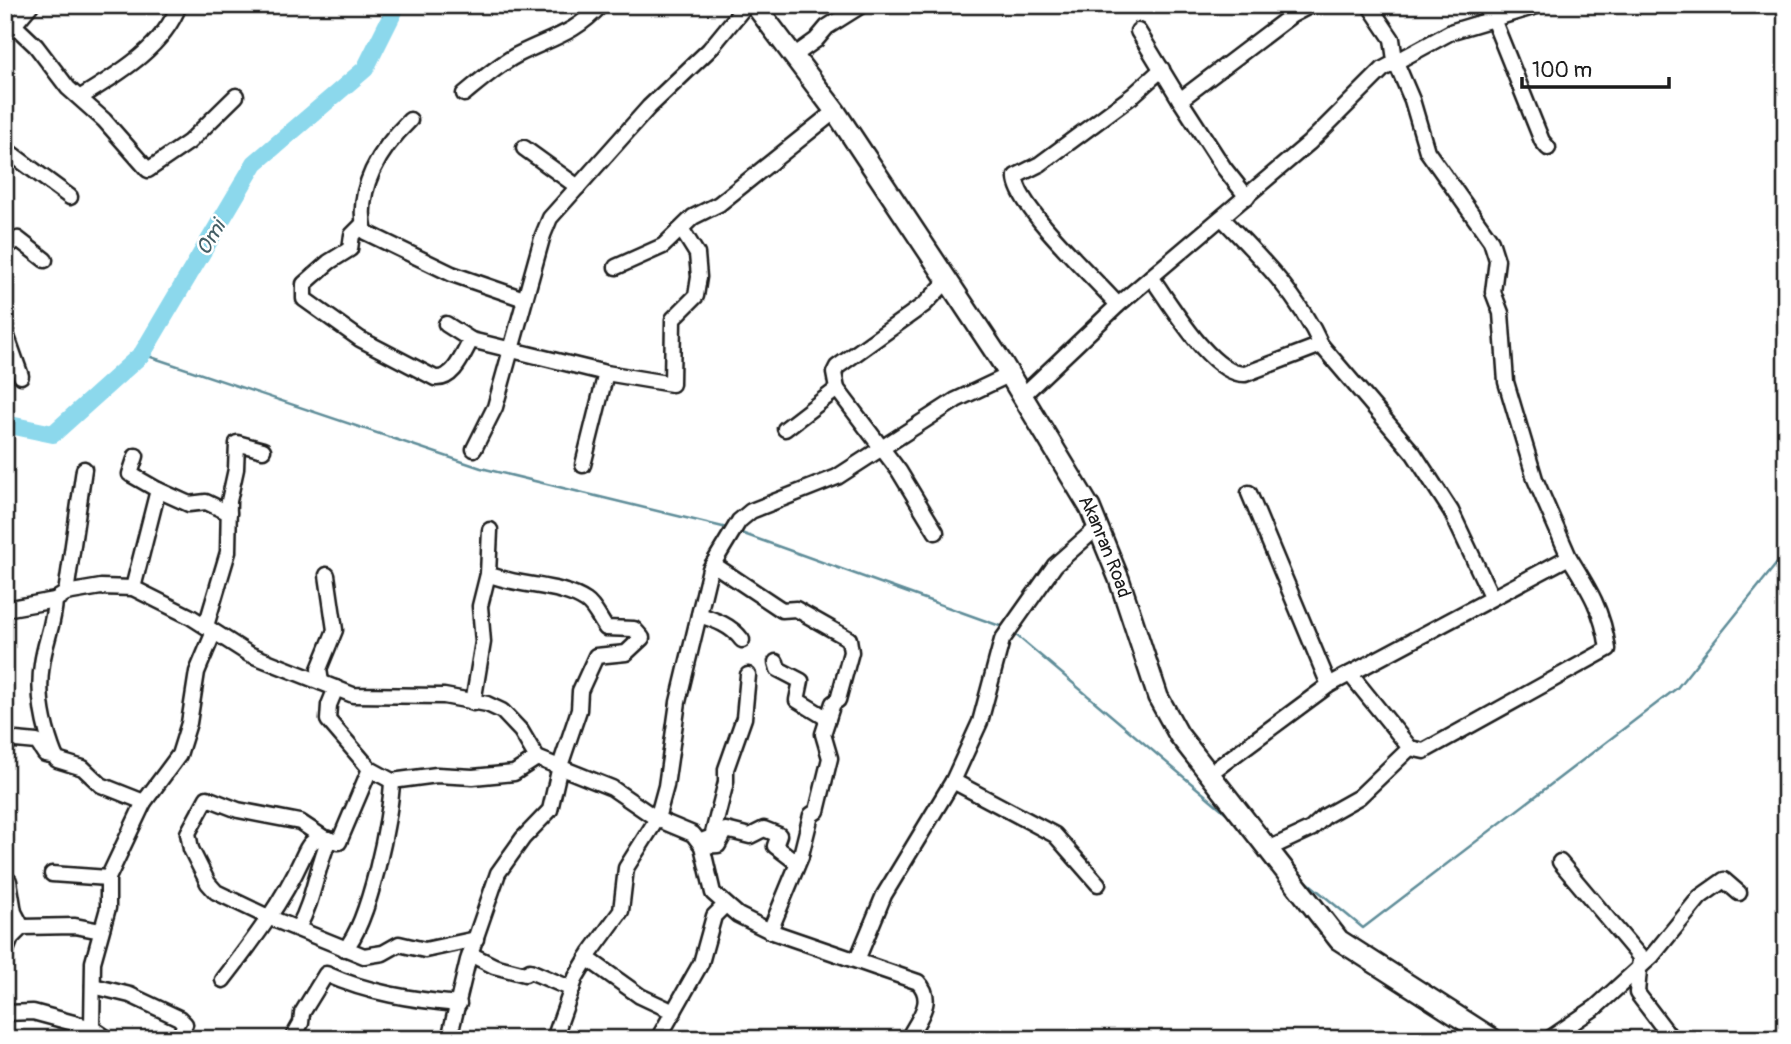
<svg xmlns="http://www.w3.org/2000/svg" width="1791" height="1044" font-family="Pangolin,sans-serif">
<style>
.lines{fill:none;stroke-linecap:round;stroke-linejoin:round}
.stream{stroke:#5f8d99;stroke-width:2.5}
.river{stroke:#8cd8ec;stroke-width:18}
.minor-casing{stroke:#1c1c1c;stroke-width:19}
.major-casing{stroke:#1c1c1c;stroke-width:24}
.minor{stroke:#fff;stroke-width:14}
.major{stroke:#fff;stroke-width:19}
.labels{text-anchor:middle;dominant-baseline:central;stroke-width:5;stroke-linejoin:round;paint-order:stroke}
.street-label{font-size:19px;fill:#1c1c1c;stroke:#fff}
.water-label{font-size:21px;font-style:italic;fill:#435e65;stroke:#fff}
</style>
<rect width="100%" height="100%" fill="#fff"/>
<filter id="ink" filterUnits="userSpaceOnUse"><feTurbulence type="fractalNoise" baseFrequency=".0143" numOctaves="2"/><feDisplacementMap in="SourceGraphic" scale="14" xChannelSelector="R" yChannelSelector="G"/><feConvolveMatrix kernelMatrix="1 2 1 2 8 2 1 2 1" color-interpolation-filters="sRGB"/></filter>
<g filter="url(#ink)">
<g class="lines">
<g class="stream">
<polyline points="142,354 481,468 727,528"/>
<polyline points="741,533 1000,626"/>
<polyline points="1015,634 1231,817"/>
<polyline points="1300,876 1363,928 1677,688 1786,552"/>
</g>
<polyline class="river" points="5,424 53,434 142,354 255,163 365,69 397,5"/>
<g class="minor-casing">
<g id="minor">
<polyline points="1494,5 1493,19 1542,141 1548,148"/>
<polyline points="15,26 36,46 68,88 104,120 148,170 189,142 236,96"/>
<polyline points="1138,31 1180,100"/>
<polyline points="5,36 31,5"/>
<polyline points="795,55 816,40 827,27 862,5"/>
<path d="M 464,94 C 481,80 498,65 517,55 C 550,38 575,34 601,5"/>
<path d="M 81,97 C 118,74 163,48 179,5"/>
<path d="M 410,120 C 380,149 355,189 365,232 L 452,274 L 524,299"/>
<polyline points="524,148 578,187"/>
<polyline points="5,149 70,197"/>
<polyline points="1247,197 1224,168 1180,100 1292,15 1311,5"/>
<path d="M 1222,218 C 1259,256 1299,296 1321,345 L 1414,454 L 1451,511 L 1491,596"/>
<path d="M 363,224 L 352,235 L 350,249 L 329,262 L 304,284 L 304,299 L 360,339 L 435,378 C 454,380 463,354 471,340"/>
<polyline points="5,248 18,239 45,260"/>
<polyline points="616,267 663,246 693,217 719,204 835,111"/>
<path d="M 1151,277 C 1171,304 1211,375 1245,374 L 1321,345"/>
<path d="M 1118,305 C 1096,279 1013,204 1016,176 L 1040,164 L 1132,96 L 1162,69"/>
<polyline points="446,324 471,340 606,373 672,384 673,319 696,296 699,277 697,254 682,230"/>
<polyline points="5,331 21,376"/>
<polyline points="837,389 899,471 936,532"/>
<polyline points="1021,397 1118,305 1309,143 1383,69 1453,31 1540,5"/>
<polyline points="785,429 837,389 834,373 837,367 925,304 946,282"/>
<polyline points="474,449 495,407 543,235 550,218 649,107 709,50 746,5"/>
<polyline points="583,465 606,373"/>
<polyline points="158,490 189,504 206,502 229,513"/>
<polyline points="1249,493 1329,685"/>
<polyline points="133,588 158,490 130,474 136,456"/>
<polyline points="66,593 84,469"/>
<path d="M 55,600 C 54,625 45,641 42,664 C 37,694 44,728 55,756 L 57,760 L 83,768 L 101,785 L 144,802"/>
<path d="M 5,609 L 55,600 L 66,593 L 101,587 L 133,588 L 191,617 L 249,654 L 353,695 L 444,696 L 487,704 L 502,711 L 521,731 L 537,758 L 612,788 L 657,819 L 693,834 L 702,846 L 713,893 L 738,915 L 770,931 L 918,982 C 936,1001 918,1019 908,1039"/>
<path d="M 699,615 C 715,620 731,625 742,640"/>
<polyline points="206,626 228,552 229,501 236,469 237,443 263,450"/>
<polyline points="776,662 778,669 801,681 797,700 828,719"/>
<path d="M 1350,674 L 1410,748 L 1424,751 L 1608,649 C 1603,611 1589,589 1569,557"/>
<polyline points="321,682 319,669 335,630 327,575"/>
<polyline points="336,688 329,705 328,720 370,769 392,781 437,775 473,777 514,773 537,758"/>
<polyline points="473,703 483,642 480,606 488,574 490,530"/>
<polyline points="5,739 37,742 45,754 55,756"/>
<polyline points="370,769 339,842 324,838 300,822 238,810 207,798 188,833 191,849 208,883 216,892 268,917 364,956 383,953 399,944 425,950 476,939"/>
<polyline points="1209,774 1329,685 1569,557 1535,479 1506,382 1501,313 1493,292 1497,260 1491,241 1427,151 1412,100 1395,60 1392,39 1369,5"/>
<polyline points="953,781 1055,835 1098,884"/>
<polyline points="702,845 704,840 712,837 726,782 726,769 744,718 748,675"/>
<polyline points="702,846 718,845 726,830 750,836 764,829 779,835 775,846 796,862 801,855 811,815 817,811 830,758 823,734 833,703 838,700 851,652 849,639 796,609 782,610 713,564"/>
<polyline points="1268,849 1311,829 1325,816 1359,797 1410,748"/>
<polyline points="1560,862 1640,957 1637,993 1672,1039"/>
<polyline points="52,874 108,878"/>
<polyline points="9,881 14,912 22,927"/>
<path d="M 298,928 C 314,899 316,870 329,839"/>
<polyline points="770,931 801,856"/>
<path d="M 345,949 C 369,923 391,818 392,781"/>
<polyline points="5,953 11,938 22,927 75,926 101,931"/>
<polyline points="470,954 494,966 525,974 530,971 572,989"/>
<polyline points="587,958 640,996 674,1012"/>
<polyline points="857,960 884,895 953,781 980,722 1002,640 1055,565 1098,527"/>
<path d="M 223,980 C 252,942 282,903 302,859 C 307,848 310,839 324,838"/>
<polyline points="93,986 130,995 179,1018 185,1024 178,1039"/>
<polyline points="5,1013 33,1012 92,1028 93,962 108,908 108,878 144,802 179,755 189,723 197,672 213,634"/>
<polyline points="88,1039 92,1028 108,1039"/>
<path d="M 292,1039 L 301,1023 L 302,1013 L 326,974 C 368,993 413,1000 459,1004"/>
<path d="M 449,1039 L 468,960 L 498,873 L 523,838 L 550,810 L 560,766 L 579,710 L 580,691 L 596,656 L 626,653 L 642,638 L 634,629 L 606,628 C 600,620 594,606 586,601 C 561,584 518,587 488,574"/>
<polyline points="554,1039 576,977 591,952 621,911 626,868 657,819 666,786 678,702 710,569 739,521 751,511 837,477 956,400 1009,375"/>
<polyline points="658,1039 701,963 714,916 725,905"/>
<polyline points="1549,1039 1596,1007 1652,956 1700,897 1724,880 1739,893"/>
</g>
</g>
<g class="major-casing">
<g id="major">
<path id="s1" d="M 755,5 L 835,111 L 1003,364 L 1090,508 L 1119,579 L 1158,697 L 1179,735 L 1339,940 L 1493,1039"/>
</g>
</g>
<use href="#minor" class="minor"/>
<use href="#major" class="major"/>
</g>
</g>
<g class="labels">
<g class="street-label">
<text stroke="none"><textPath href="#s1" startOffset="646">Akanran Road</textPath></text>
</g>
<g class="water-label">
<text transform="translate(211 238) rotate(-59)">Omi</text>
</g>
</g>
<rect width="1791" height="1044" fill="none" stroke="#fff" stroke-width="28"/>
<rect x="14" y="14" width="1763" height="1016" fill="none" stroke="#1c1c1c" stroke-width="2.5" filter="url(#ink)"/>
<path d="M1522 77v10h147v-10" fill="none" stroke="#1c1c1c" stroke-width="3.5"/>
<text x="1532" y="77" font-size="21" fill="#1c1c1c" stroke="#ffffff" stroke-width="5" paint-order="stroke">100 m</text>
</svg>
